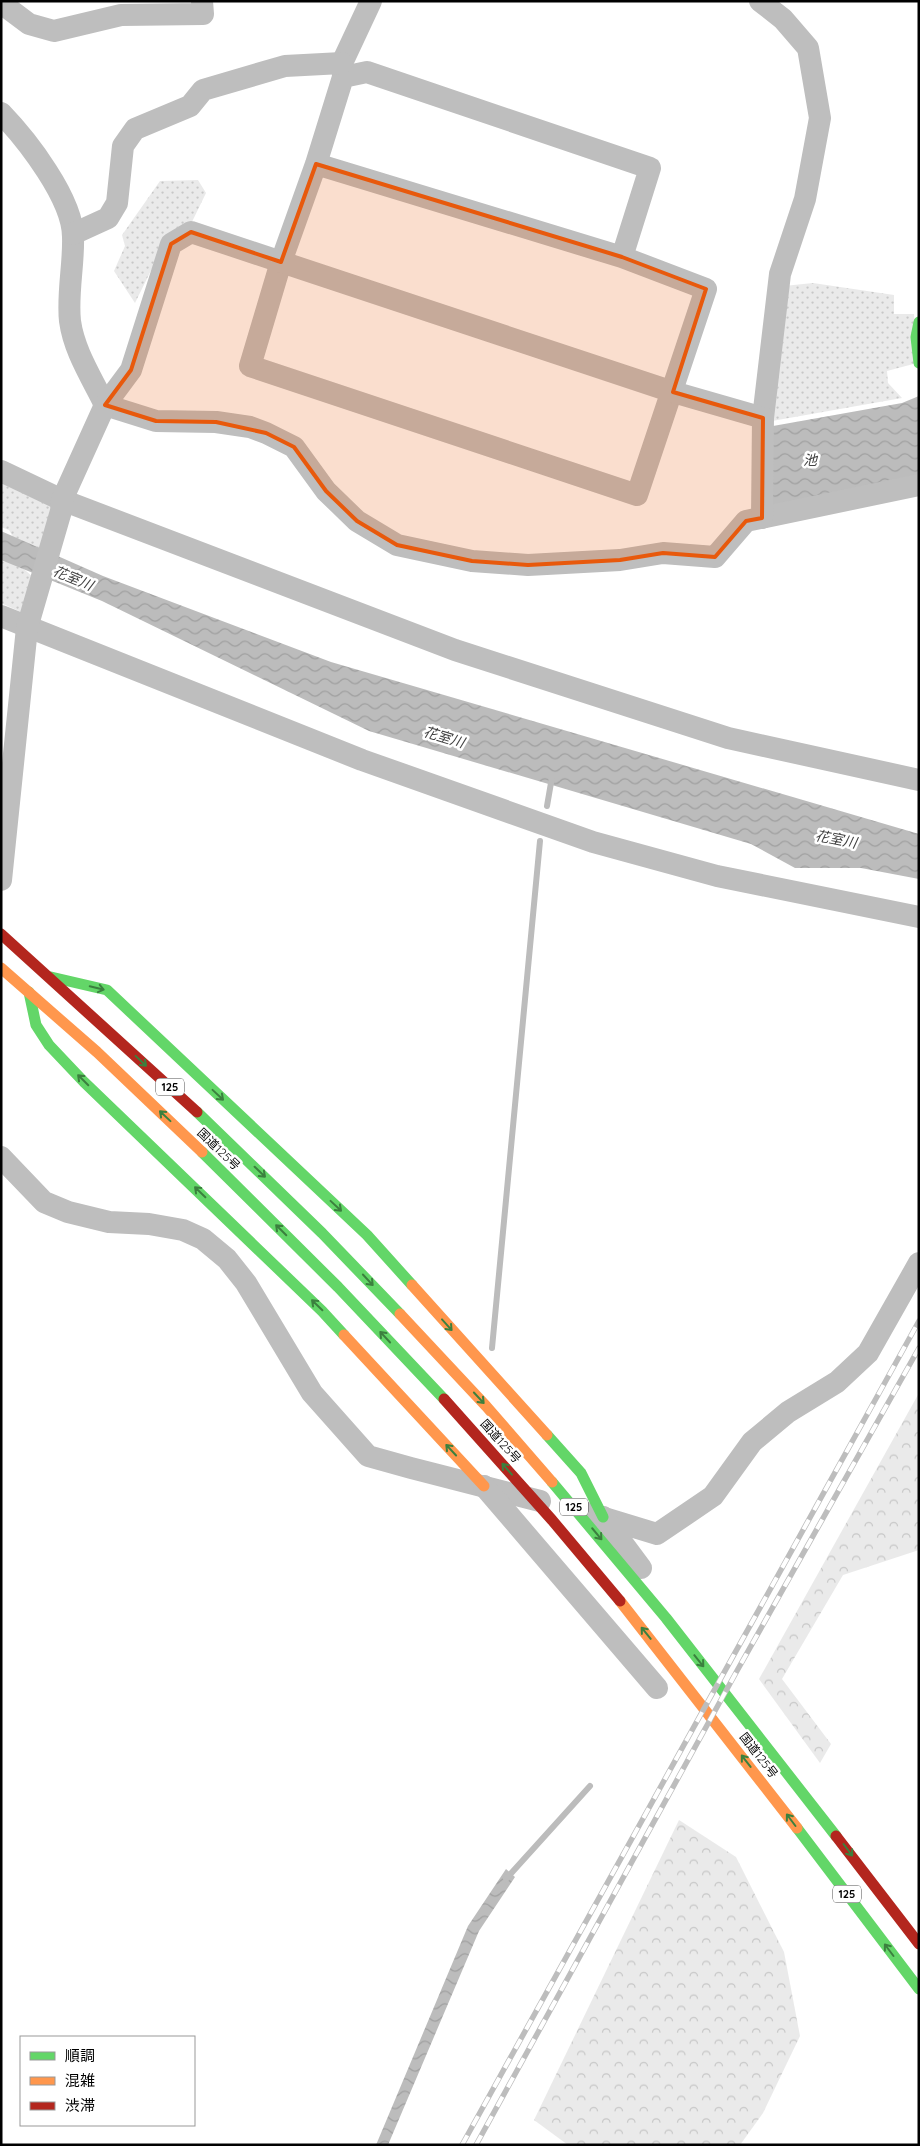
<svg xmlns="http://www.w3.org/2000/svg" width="920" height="2146" font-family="Quicksand,'Noto Sans JP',sans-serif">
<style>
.grass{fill:url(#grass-dots)}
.forest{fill:url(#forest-crowns)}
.water{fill:url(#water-waves)}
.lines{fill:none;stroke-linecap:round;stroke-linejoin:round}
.stream{stroke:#bcbcbc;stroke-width:6}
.street{stroke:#bebebe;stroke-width:22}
.fast{stroke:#63d668;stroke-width:11}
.slow{stroke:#ff974d;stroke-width:11}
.jam{stroke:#b3261e;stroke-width:11}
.rail-casing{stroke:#bdbdbd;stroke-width:5.5}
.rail{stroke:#fff;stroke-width:4;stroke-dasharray:11;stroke-linecap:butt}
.oneway{stroke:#3b803e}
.marked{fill:#e8590c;fill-opacity:0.2;stroke:#e8590c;stroke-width:4;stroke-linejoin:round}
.labels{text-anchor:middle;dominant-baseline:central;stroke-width:5;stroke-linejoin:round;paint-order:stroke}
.shield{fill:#fff;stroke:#4c4c4c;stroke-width:1}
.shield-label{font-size:11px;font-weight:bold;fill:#000}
.street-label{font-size:12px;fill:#000;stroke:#fff}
.water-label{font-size:14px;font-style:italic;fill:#414141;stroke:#fff}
</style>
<defs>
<pattern id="grass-dots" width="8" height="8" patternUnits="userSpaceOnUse" patternTransform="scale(1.25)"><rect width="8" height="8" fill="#eaeaea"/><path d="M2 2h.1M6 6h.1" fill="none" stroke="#c7c7c7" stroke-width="1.8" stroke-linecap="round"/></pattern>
<pattern id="forest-crowns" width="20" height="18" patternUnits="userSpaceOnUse" patternTransform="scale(1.25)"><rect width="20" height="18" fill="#eaeaea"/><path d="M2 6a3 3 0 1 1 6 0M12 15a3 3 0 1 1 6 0" fill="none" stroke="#c7c7c7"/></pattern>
<pattern id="water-waves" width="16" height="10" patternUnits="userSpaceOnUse" patternTransform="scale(1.25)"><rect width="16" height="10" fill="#bcbcbc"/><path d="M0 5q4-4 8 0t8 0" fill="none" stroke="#a0a0a0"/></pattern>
</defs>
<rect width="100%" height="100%" fill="#fff"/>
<g class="grass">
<polygon points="198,180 206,193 190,226 167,238 135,303 114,271 125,246 122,235 160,181"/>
<polygon points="813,283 894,295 894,314 914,314 917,363 887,371 888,383 902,398 772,421 784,286"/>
<polygon points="1,482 55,506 43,550 17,544 9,530 1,527"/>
<polygon points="1,561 18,564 33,577 23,613 1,603"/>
</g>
<g class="forest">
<polygon points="919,1393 919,1550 843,1575 782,1679 831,1744 820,1763 759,1679"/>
<polygon points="679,1820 736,1857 784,1952 800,2036 763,2113 740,2145 568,2145 534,2120"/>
</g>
<g class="water">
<polygon points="919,396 919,480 766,513 773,426 902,403"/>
<polygon points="1,531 103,576 331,662 919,834 919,879 861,868 795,868 751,844 369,731 102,601 1,560"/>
<polygon points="506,1869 515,1877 479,1931 388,2145 376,2145 468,1926"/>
</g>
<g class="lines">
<g class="stream">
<polyline points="547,806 552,777"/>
<polyline points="492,1348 540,841"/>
<polyline points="506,1879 590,1786"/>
</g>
<g class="street">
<polyline points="760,1 783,19 808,48 820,118 805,199 780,274 763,418"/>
<polyline points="1,3 29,24 54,31 121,15 203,14 202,1"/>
<polyline points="343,76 342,63 371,1"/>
<path d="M 1,113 C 27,140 73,199 73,237 C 74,264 67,294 70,321 C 74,351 92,378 105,405 L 156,421 L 216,422 L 250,427 L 266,433 L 294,447 L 326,491 L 357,521 L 397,545 L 472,561 L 528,565 L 620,560 L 663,553 L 715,557 L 746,521 L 919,485"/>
<polyline points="316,164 622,257 650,168 367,72 343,77 316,164 281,262 250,366 637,495 706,289 622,257"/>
<polyline points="73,234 108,218 117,203 123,146 135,129 190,106 203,90 285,66 342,63"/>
<polyline points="1,471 62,500 455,650 728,738 919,780"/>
<polyline points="1,616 362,760 593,842 717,876 919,917"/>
<polyline points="1,880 27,628 61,511 62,500 105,405 131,370 171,244 191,232 673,392 763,418 762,518"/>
<polyline points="1,1157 44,1202 68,1212 109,1222 149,1224 183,1230 203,1239 227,1259 246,1283 312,1393 368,1456 411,1468 540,1501"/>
<polyline points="484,1486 657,1688"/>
<polyline points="588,1513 657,1534 713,1496 752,1442 788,1412 837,1382 868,1353 919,1263"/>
<polyline points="603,1517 641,1568"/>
</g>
<g class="fast">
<polyline points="919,322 916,337 919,363"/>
<polyline points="51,977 107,990 367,1235 412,1285"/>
<polyline points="29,992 36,1025 49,1045 84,1082 322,1311 344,1335"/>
<polyline points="197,1112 322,1233 400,1314"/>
<polyline points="202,1152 338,1287 444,1399"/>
<polyline points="547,1435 581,1473 603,1517"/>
<polyline points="552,1482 666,1618 836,1836"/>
<polyline points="797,1828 919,1989"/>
</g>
<g class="slow">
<polyline points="1,968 97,1052 202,1152"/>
<polyline points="412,1285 547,1435"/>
<polyline points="400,1314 486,1406 552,1482"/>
<polyline points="344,1335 484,1486"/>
<polyline points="620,1601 797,1828"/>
</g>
<g class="jam">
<polyline points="1,934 197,1112"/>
<polyline points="444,1399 552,1520 620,1601"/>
<polyline points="836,1836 919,1944"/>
</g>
<g class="rail-casing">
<g id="rail">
<polyline points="462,2145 919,1321"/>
<polyline points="476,2145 738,1669 919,1348"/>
</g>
</g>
<use href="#rail" class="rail"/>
</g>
<defs><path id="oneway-shaft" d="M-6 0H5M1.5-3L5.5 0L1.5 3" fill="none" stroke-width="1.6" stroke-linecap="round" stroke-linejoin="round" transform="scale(1.25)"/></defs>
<g class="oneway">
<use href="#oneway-shaft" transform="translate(97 988) rotate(14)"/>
<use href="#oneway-shaft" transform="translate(141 1061) rotate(43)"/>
<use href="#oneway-shaft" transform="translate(83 1080) rotate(-135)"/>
<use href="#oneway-shaft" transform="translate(218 1095) rotate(43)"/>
<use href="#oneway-shaft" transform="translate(165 1116) rotate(-137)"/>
<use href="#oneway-shaft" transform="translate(260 1172) rotate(44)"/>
<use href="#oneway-shaft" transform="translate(200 1192) rotate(-136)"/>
<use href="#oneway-shaft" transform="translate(336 1206) rotate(43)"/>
<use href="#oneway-shaft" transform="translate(281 1230) rotate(-135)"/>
<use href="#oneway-shaft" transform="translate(368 1280) rotate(47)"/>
<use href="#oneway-shaft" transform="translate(317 1305) rotate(-136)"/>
<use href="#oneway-shaft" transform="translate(447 1325) rotate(48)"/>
<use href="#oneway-shaft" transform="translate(385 1337) rotate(-133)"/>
<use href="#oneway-shaft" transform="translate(479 1398) rotate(47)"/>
<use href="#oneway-shaft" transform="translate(451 1450) rotate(-133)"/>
<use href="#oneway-shaft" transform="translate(507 1469) rotate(-131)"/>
<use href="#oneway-shaft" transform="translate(597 1534) rotate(50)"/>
<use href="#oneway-shaft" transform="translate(646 1633) rotate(-129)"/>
<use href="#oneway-shaft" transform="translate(699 1661) rotate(51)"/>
<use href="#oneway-shaft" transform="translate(746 1761) rotate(-128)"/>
<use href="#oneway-shaft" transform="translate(791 1820) rotate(-127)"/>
<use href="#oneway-shaft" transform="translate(848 1850) rotate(53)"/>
<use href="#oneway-shaft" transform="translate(889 1950) rotate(-127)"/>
</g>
<path class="marked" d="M 316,164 L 622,257 L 706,289 L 673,392 L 763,418 L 762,518 L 746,521 L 715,557 L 663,553 L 620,560 L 528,565 L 472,561 L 397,545 L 357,521 L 326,491 L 294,447 L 266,433 L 216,422 L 156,421 L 105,405 L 131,370 L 171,244 L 191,232 L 281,262 Z"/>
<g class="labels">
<g class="shield">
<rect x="156" y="1078.5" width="28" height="17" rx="4"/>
<rect x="560" y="1498.5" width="28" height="17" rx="4"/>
<rect x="833" y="1885.5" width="28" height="17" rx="4"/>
</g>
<g class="shield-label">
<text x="170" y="1087">125</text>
<text x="574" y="1507">125</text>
<text x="847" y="1894">125</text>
</g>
<g class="street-label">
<text transform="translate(219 1149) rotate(44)">国道125号</text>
<text transform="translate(501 1441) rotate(48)">国道125号</text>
<text transform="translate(759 1755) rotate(52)">国道125号</text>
</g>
<g class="water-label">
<text x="810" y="460">池</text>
<text transform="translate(73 578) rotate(23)">花室川</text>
<text transform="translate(444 737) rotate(17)">花室川</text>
<text transform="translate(836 839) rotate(11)">花室川</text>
</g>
</g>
<rect width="920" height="2146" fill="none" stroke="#000000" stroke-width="5"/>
<rect x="20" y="2036" width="175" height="90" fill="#ffffff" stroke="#999999"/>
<rect x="30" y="2052" width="25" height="8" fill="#63d668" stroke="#999999"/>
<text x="65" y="2061" font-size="15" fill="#000000">順調</text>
<rect x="30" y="2077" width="25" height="8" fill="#ff974d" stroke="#999999"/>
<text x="65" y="2086" font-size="15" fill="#000000">混雑</text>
<rect x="30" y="2102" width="25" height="8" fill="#b3261e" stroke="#999999"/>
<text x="65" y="2111" font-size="15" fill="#000000">渋滞</text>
</svg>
